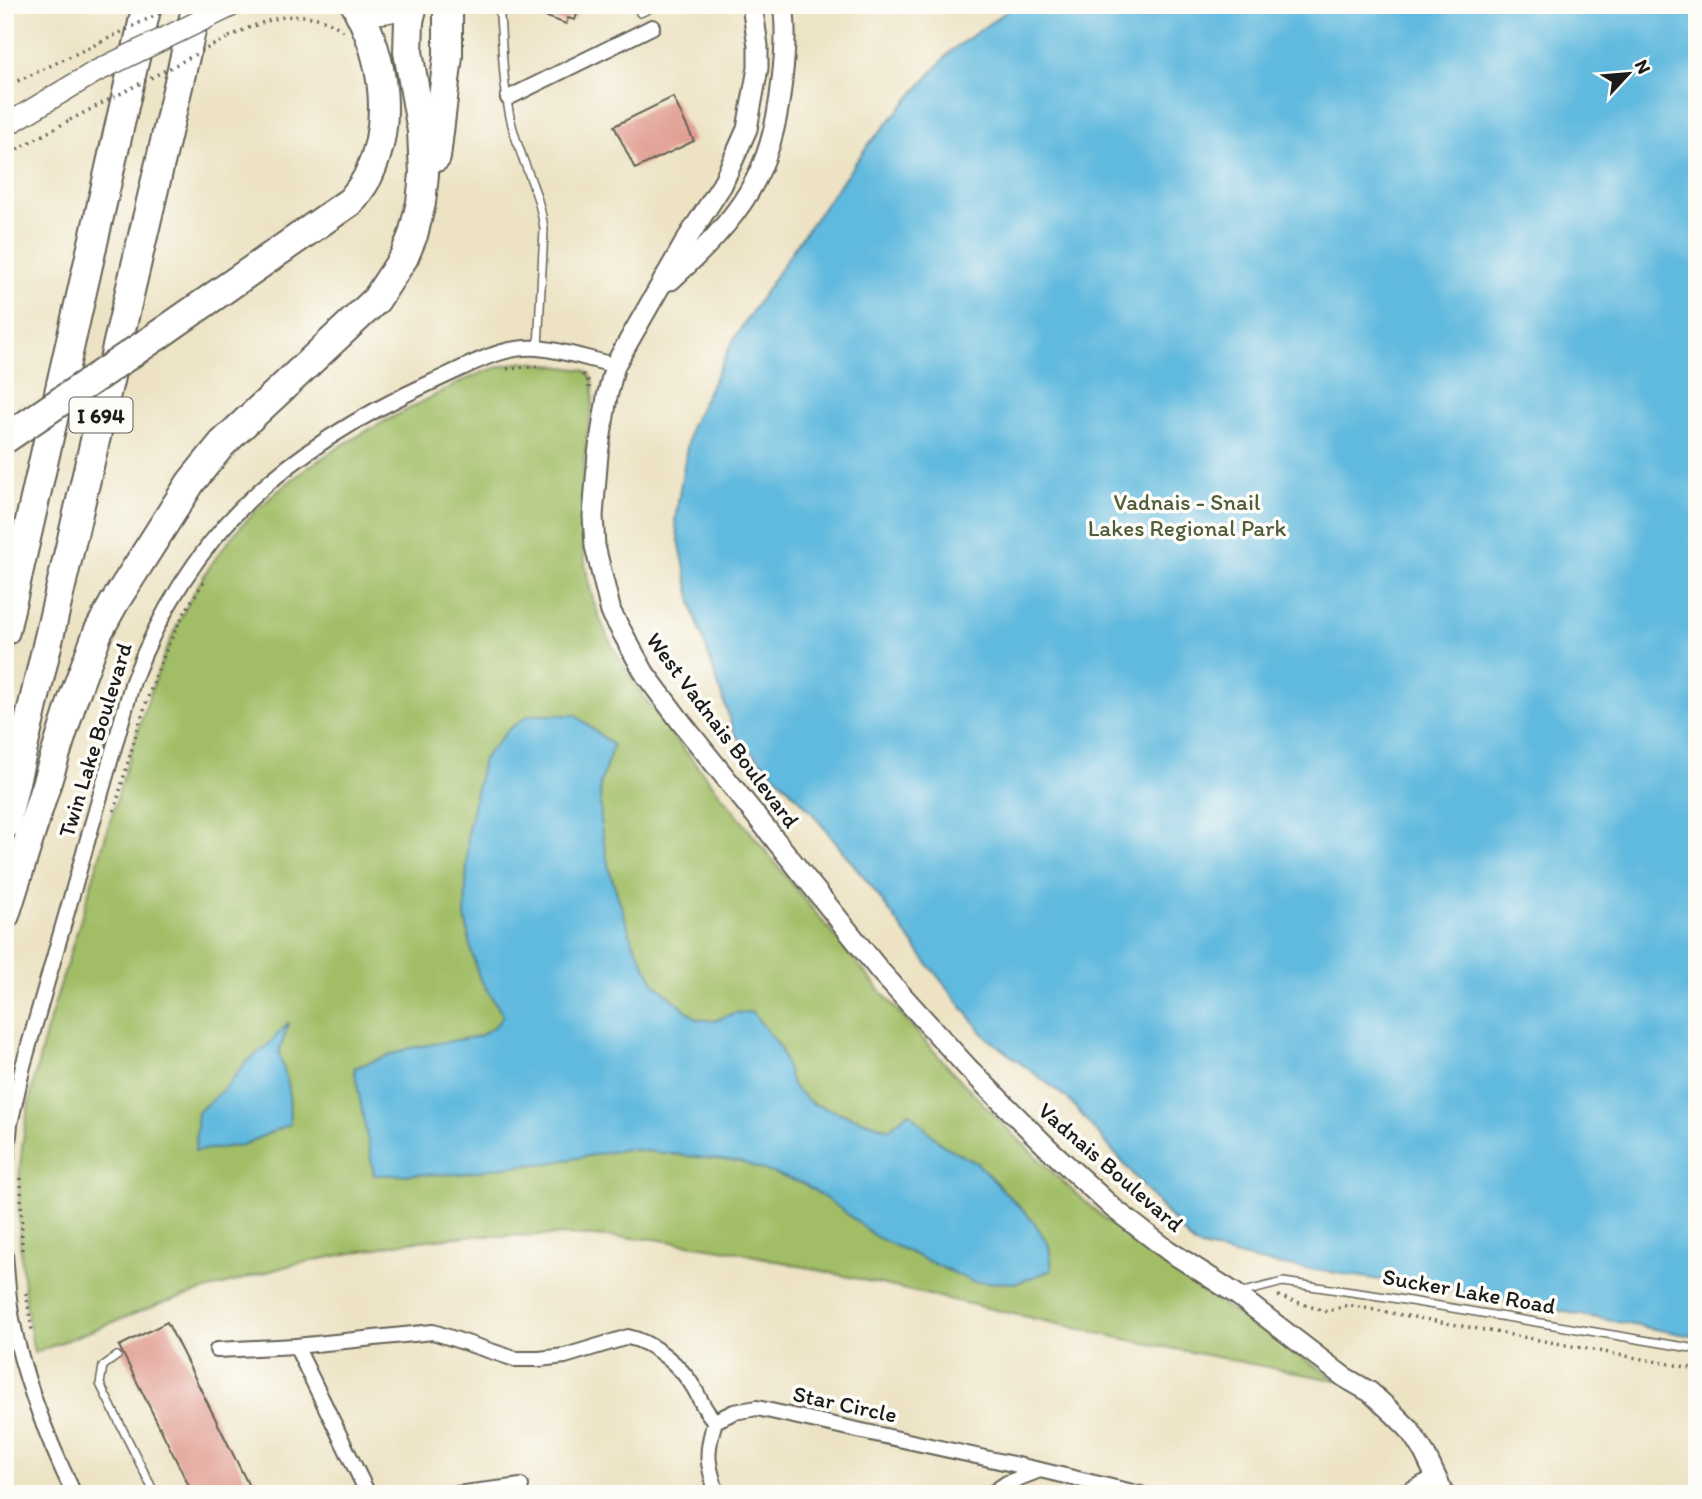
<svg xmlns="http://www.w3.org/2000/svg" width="1702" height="1499" font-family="Itim,sans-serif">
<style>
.green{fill:#a1be66;stroke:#5e6d41;stroke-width:2}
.water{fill:#61b9de;stroke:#3e6a7d;stroke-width:2}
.building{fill:#e19e93}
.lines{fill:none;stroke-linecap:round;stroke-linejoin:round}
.service-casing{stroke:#656257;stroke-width:10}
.minor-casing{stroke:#656257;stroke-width:18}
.tertiary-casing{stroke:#656257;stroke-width:23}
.secondary-casing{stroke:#656257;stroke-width:24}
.motorway-casing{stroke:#656257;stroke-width:32}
.path{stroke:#656257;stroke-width:3.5;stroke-dasharray:2 5;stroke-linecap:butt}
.service{stroke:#fff;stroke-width:7}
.minor{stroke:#fff;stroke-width:14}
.tertiary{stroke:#fff;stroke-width:19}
.secondary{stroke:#fff;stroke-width:21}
.motorway{stroke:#fff;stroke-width:28}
.secondary-bridge-casing{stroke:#656257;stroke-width:24;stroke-linecap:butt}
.motorway-bridge-casing{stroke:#656257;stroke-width:32;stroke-linecap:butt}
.path-bridge{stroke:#656257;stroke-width:3.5;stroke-dasharray:2 5;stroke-linecap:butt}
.secondary-bridge{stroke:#fff;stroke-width:21}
.motorway-bridge{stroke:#fff;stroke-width:28}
.labels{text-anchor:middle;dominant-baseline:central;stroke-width:7;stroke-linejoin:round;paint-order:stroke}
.shield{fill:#fdfcf7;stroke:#605f5e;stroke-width:2}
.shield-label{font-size:21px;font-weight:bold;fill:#1c1c1c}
.park-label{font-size:23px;fill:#515d3a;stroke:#fdfcf7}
.street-label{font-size:23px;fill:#1c1c1c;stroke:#fdfcf7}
</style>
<rect width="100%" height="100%" fill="#fdfcf7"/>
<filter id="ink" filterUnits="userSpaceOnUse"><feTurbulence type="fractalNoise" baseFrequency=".0143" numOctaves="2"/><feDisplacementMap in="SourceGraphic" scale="14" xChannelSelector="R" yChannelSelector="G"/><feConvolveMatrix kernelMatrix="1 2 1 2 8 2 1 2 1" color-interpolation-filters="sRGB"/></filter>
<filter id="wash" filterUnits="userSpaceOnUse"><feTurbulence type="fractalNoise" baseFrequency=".00686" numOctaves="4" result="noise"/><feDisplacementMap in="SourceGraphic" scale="28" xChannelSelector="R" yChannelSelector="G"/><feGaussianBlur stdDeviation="1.57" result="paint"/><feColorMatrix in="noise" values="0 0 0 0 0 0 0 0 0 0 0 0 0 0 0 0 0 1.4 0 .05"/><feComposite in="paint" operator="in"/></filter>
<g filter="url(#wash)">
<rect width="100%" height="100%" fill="#ede3c4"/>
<path class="green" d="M 529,362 L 584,370 L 589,374 L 593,381 C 595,402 588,426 586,447 C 580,500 578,551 594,603 C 620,681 687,751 737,815 C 858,968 983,1121 1135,1244 C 1161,1265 1189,1282 1217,1301 C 1257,1327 1297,1354 1338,1381 L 1125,1339 L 729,1250 L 653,1239 L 567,1235 L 467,1236 L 408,1242 L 291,1265 L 162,1303 L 34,1353 C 22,1285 14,1216 22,1148 C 32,1064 62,982 86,902 C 102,849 117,797 133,745 C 155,677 177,610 220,552 C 269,486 338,444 411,408 C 447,389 487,364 529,362 Z"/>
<g class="water">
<polygon points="1015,5 1697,5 1697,1337 1460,1292 1263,1262 1194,1245 1068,1099 986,1037 927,963 871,886 809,809 735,735 694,612 675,521 690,428 734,339 796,245 869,144 951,51"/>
<polygon points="529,715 575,715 613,745 600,785 601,827 609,869 633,942 655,984 697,1019 714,1021 734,1013 752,1012 780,1047 793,1087 813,1104 889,1129 909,1112 941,1144 977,1163 1033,1221 1049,1245 1052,1270 1017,1283 973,1282 876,1237 841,1209 804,1184 740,1162 627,1149 549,1163 503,1167 460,1174 374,1175 354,1068 410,1048 480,1036 496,1025 503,1015 479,977 471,949 465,915 468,830 483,759 509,729"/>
<polygon points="289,1022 279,1053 289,1088 290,1124 243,1145 195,1151 198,1112 226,1087 245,1063 268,1045"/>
</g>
<g id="blocks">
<g class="building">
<polygon points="520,5 580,5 575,20 568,18 566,24 520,7"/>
<polygon points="673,97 694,141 635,169 614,126"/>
<polygon points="167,1322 253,1494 193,1494 119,1346"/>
</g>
</g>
</g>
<g filter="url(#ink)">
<use href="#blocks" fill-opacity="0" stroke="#656257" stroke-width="2"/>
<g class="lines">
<g class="service-casing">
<g id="service">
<path d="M 499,5 C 503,44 502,87 512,125 C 521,162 540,191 544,230 L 538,348"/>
<polyline points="640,13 657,5"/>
<polyline points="1240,1293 1283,1282 1386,1297 1697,1349"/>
<polyline points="117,1356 103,1366 100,1384 155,1494"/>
</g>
</g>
<g class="minor-casing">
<g id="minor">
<polyline points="508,98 652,27"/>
<path d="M 5,1175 L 10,1124 L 23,1066 L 133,681 C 191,529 288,448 432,382 C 464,368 501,345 537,348 C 563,350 590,360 615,365"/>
<path d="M 5,1254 C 7,1275 8,1298 12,1319 C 24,1380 47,1438 74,1494"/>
<polyline points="296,1346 368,1494"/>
<path d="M 217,1350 L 296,1346 L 433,1332 L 515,1359 L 539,1359 L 565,1356 L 628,1337 C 653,1342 681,1366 694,1388 C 701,1400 704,1411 715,1421"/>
<polyline points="456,1494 521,1486"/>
<path d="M 717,1494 C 707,1462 705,1454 715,1421 L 734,1412 L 757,1408 L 1040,1470"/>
<polyline points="991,1494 1007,1483 1040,1470 1141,1494"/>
<polyline points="1402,1494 1435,1477"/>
</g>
</g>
<g class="tertiary-casing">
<g id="tertiary">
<polyline points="752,5 758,46 758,68 747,129 722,185 687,239 615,365 607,397 598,454 593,516 595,546 611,612 645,674 681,722 880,971 968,1068 1048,1148 1113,1208 1169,1251 1236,1294 1344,1377 1370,1392 1394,1414 1409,1429 1424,1452 1444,1494"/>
<path d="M 671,280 C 740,216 772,177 782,80 C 785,55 787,30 783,5"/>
</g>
</g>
<g class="secondary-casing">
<g id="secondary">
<path d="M 351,5 C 368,16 388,15 406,5"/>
<polyline points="5,126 95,72"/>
</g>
</g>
<g class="motorway-casing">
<g id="motorway">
<polyline points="436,157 448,56 448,5"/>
<path d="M 157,336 L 351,201 C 357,193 365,184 369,174 C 393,122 384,59 358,10"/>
<polyline points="5,631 147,5"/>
<polyline points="5,825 197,5"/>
<polyline points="5,915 73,699 98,632 114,603 191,482 222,444 376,300 404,257 413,235 421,203 424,174 422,131 408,52 409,21 413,5"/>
</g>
</g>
<g class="path">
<path d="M 229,37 C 265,19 308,3 343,31"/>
<polyline points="5,87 101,42"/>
<polyline points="5,156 70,120"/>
<polyline points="507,369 541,366"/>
<polyline points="583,374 589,382 589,388"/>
<path d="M 114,811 C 137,733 156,650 204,582"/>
<polyline points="21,1178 22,1251"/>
<polyline points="26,1293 32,1330"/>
<polyline points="1278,1296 1327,1312 1348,1305 1697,1369"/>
</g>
<use href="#service" class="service"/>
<use href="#minor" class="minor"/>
<use href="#tertiary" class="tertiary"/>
<use href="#secondary" class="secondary"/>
<use href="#motorway" class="motorway"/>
<g class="secondary-bridge-casing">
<polyline id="secondary-bridge" points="95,72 233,5"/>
</g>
<g class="motorway-bridge-casing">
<polyline id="motorway-bridge" points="5,439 157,336"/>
</g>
<g class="path-bridge">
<polyline points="101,42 176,5"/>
<polyline points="70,120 229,37"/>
</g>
<use href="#secondary-bridge" class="secondary-bridge"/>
<use href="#motorway-bridge" class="motorway-bridge"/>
</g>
</g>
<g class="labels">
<rect class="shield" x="69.5" y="397.5" width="63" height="35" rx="5"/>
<g class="shield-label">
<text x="101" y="415">I 694</text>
</g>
<g class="park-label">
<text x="1187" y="502">Vadnais - Snail<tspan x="1187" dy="26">Lakes Regional Park</tspan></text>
</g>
<g class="street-label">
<text transform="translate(723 730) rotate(53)">West Vadnais Boulevard</text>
<text transform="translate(95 740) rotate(-73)">Twin Lake Boulevard</text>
<text transform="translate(1111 1167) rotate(41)">Vadnais Boulevard</text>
<text transform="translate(1469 1291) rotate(10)">Sucker Lake Road</text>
<text transform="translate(845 1404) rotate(12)">Star Circle</text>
</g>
</g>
<rect width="1702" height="1499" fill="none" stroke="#fdfcf7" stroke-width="28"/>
<g transform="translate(1628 74) rotate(64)" stroke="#fdfcf7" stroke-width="5" paint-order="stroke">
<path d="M0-5L12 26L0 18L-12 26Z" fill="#1c1c1c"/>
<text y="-10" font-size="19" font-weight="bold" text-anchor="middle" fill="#1c1c1c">N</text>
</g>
</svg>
